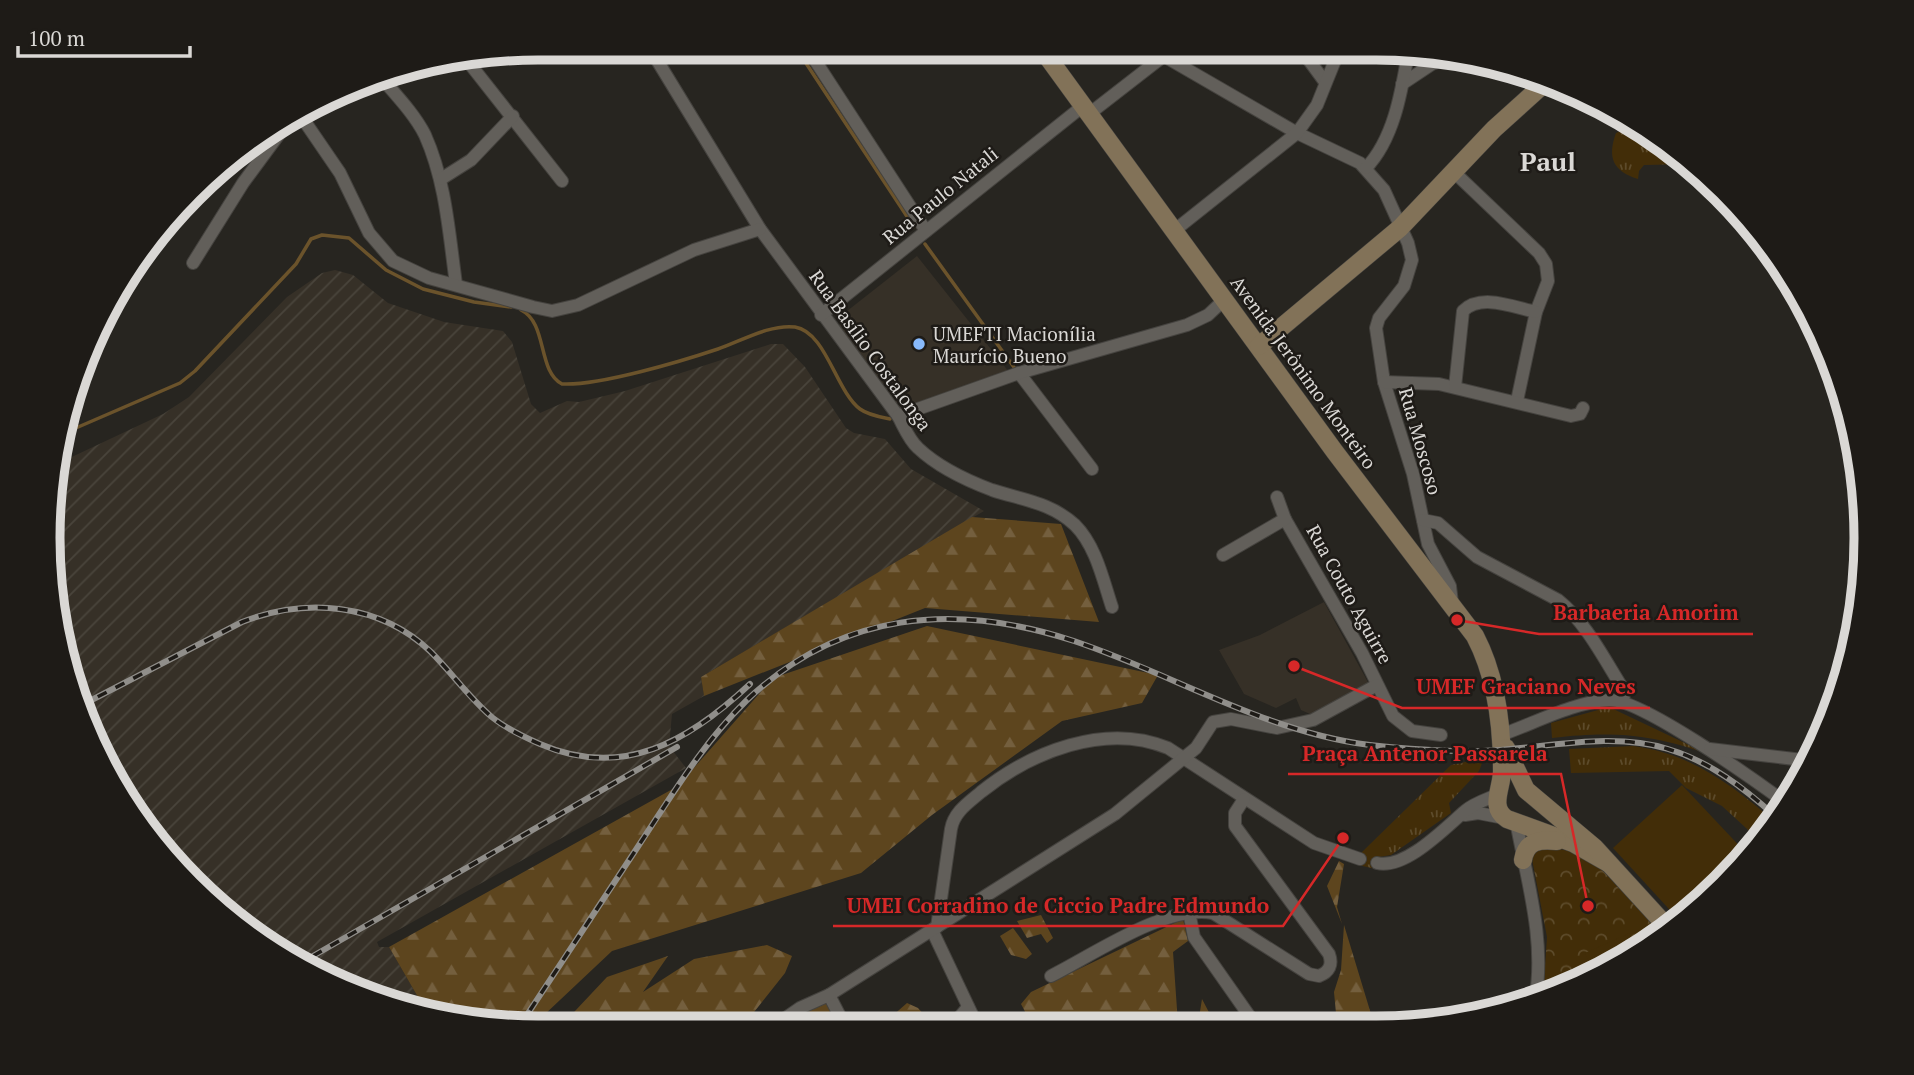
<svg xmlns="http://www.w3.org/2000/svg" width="1914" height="1075" font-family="'PT Serif',serif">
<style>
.built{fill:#363027}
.industrial{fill:url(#industrial-furrows)}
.grass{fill:url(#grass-tufts)}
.forest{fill:url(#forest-firs)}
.park{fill:url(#park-crowns)}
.pitch{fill:#422d08}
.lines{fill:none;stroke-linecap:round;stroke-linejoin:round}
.stream{stroke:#6b532b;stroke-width:3.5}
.street-casing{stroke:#45433f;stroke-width:14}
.secondary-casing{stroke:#45433f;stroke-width:19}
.street{stroke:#625f5a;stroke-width:12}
.secondary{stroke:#827258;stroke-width:18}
.rail-casing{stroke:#908e8a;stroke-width:6}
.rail{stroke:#1e1b17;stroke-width:3.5;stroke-dasharray:10;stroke-linecap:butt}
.poi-dot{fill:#88bafc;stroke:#1e1b17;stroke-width:2.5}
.labels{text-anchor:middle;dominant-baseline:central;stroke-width:5;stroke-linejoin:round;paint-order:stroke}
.street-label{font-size:19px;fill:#dad8d5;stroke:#1e1b17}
.poi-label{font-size:19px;fill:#dad8d5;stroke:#1e1b17;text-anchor:start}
.district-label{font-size:26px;font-weight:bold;fill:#dad8d5;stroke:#1e1b17}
.rim{fill:none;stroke:#dad8d5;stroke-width:9}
.leader{fill:none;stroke:#d62828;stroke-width:2.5}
.callout-dot{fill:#d62828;stroke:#1e1b17;stroke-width:2.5}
.callout-label{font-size:21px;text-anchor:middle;font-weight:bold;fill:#d62828;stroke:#1e1b17;stroke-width:5;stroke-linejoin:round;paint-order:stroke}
</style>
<defs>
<pattern id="industrial-furrows" width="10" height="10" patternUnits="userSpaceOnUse" patternTransform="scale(1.75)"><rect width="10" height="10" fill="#363027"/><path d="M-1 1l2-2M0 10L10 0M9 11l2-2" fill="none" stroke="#49443b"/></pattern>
<pattern id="grass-tufts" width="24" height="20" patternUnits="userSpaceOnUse" patternTransform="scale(1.75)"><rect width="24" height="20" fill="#422d08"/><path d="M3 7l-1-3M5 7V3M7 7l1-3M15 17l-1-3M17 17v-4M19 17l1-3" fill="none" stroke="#5d4b2b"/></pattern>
<pattern id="forest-firs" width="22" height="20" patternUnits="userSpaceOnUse" patternTransform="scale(1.75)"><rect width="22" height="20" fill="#5d451e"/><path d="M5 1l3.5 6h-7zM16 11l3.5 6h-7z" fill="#745f3e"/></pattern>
<pattern id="park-crowns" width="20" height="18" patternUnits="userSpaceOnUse" patternTransform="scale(1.75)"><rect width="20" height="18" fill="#422d08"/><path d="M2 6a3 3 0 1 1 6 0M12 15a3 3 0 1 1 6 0" fill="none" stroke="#5d4b2b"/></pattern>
</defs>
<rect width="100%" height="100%" fill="#272520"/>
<g class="built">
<polygon points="917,256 1009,372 900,410 840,329 839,320 842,315"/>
<polygon points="1324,602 1369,684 1320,712 1310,714 1301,710 1296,698 1276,708 1244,694 1219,650 1260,635"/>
</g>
<polygon class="industrial" points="335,270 353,275 388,303 444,322 503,331 512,342 531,404 540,413 567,401 579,402 625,391 771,344 783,344 805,367 846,428 854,433 885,439 911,469 984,511 701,677 704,696 672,714 669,746 686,768 377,942 379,947 389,947 426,1011 380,1002 292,962 169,860 84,725 48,569 59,463 163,414 189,397 287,297 322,273"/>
<g class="grass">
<path d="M 1637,124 L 1693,164 L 1644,165 L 1639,171 L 1638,179 C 1613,171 1607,158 1616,133 Z"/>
<path d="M 1609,707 L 1708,754 C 1650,734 1613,731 1552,738 L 1551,723 Z"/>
<path d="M 1633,746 C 1689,753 1731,784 1773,820 L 1758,839 L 1722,806 L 1686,788 L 1669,771 L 1571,773 L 1569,749 Z"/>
<polygon points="1484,758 1479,771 1449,803 1451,813 1391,855 1379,857 1376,869 1358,865 1361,853 1451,765"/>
</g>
<g class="forest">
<polygon points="972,517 1061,524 1099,622 925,608 704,696 701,677"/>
<polygon points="927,626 1158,675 1142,703 1062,721 932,815 861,873 612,951 543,1016 538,1027 506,1027 426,1011 389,947 678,786 773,678"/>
<polygon points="1339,861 1344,864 1337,907 1342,924 1327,886"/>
<polygon points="1041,915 1053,938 1047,943 1041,934 1027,938 1017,921"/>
<polygon points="1183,919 1188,941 1173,952 1178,1024 1032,1025 1021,1004 1031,992"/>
<polygon points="1344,925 1371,1014 1377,1024 1337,1024 1334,992 1341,970"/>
<polygon points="1013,928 1032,954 1026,959 1011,955 1000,936"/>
<polygon points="767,945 792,956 785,973 743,1026 560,1027 607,977 668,956 643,992 694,959"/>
<polygon points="1202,999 1214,1022 1183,1024 1182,1017 1185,1013 1199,1018"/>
<polygon points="825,1001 832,1010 809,1026 783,1026"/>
<polygon points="907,1003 918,1008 932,1024 892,1025 890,1018"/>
</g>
<polygon class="park" points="1544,845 1581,854 1594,861 1662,935 1649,945 1543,997 1547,937 1532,859 1534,849"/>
<g class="pitch">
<polygon points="1682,785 1747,854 1723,884 1679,920 1613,848"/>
<polygon points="1630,933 1637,951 1594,972 1585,953"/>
</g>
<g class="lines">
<g class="stream">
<polyline points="796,48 914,227"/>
<polyline points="925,244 1016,370"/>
<path d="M 521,310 C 548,323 537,371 562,384 C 599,386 682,361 718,349 C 741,341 770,324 795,327 C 826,332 836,391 860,409 C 868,415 880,417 890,419"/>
<polyline points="62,434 180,383 195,371 296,264 311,239 322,235 349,238 386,270 423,289 474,302 511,307"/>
</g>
<g class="street-casing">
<g id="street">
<path d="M 649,47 L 760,229 L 898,416 C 904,427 909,440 918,448 C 937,466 968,481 992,490 C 1022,500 1050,502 1075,525 C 1096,546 1103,580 1112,607"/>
<polyline points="807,48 926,231"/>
<polyline points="1150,48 1297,133 1360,163 1384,190 1408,243 1412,260 1404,286 1379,318 1376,328 1384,382 1413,474 1428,544 1450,586 1452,603"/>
<polyline points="1300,48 1325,82"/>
<polyline points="466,59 562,181"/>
<path d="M 378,74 C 394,93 414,113 425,135 C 446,182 449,234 456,284"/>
<polyline points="1402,84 1432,64 1453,56"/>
<polyline points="1089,114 1174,48"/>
<polyline points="301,116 340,173 369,233 393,261 429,278 533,307 552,311 578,305 694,250 760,229"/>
<path d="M 1366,168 C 1395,138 1402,88 1409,48"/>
<polyline points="1455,173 1539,253 1546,264 1548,281 1536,312 1517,401"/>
<polyline points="441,179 471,160 513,116"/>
<polyline points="1175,230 1297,133 1317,105 1340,48"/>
<polyline points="193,263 243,183 288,122"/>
<polyline points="821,315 1083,106"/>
<polyline points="1019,373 1092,469"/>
<polyline points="1384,382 1439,384 1571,416 1580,414 1583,408"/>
<path d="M 1455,387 L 1463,311 C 1481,293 1513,307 1536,312"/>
<polyline points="898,416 1019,373 1187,325 1208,315 1225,299"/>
<polyline points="1285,519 1362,653 1393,716 1412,731 1441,735"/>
<path d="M 1423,520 L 1438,523 L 1477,557 L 1558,600 C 1587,623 1605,661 1625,692 L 1622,702"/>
<polyline points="1223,555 1285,519 1277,497"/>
<path d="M 1501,735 C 1535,723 1574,702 1609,700 C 1640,698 1756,781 1786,803"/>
<polyline points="1710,749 1811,761"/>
<polyline points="1465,815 1478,813 1504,818"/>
<path d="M 1516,821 C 1527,881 1546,941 1535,1001"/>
<path d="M 1377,863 C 1405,870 1445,828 1465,811 C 1474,803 1488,799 1499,794"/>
<polyline points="1189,912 1194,937 1255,1024"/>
<path d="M 937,927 L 951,829 C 954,812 968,803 981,792 C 1031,752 1105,722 1168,748 L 1314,843 L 1360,859"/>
<polyline points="932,930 977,1025"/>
<path d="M 1051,976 C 1093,955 1166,904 1213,913 L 1309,974 L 1319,976 C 1329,972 1333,965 1329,954 L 1235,826 L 1235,813 L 1244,799"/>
<polyline points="829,995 845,1026"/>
<polyline points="953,1025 968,1007"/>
<polyline points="774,1026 800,1008 829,995 1115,814 1196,748 1213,722 1231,719 1277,728 1313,720 1377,685"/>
</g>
</g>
<g class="secondary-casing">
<g id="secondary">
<path d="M 1041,48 L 1335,452 L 1475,636 C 1496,676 1502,725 1502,769 C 1503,787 1488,807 1507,819 L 1573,843 L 1608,863"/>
<polyline points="1259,346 1400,228 1494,129 1546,82"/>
<polyline points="1506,748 1526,790 1595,848 1669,929"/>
<path d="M 1523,860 C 1526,841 1539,839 1557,841"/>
</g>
</g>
<use href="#street" class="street"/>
<use href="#secondary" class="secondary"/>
<g class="rail-casing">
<g id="rail">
<path d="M 80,706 L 242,622 C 306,597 380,603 431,652 C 452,673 470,699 493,718 C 507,729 524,737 540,744 C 623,780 689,741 750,684"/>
<polyline points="313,956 677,747"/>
<path d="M 519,1027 C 559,966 599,906 639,845 C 672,795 703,743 746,701 C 840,611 955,602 1074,641 C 1173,674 1265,732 1370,745 C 1407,749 1444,752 1482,751 C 1542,749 1609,731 1668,749 C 1709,761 1744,788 1775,816"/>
</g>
</g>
<use href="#rail" class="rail"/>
</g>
<circle class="poi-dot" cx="919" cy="344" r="7"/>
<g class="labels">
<g class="street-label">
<text transform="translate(940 195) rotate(-39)">Rua Paulo Natali</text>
<text transform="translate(871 350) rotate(54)">Rua Basílio Costalonga</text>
<text transform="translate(1304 372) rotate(54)">Avenida Jerônimo Monteiro</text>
<text transform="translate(1421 441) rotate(74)">Rua Moscoso</text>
<text transform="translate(1350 594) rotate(61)">Rua Couto Aguirre</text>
</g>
<g class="poi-label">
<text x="933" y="333">UMEFTI Macionília<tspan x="933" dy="22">Maurício Bueno</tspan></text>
</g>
<g class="district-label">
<text x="1548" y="161">Paul</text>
</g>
</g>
<path d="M0 0H1914V1075H0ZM538 60H1376A478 478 0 0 1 1854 538V538A478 478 0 0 1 1376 1016H538A478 478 0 0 1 60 538V538A478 478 0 0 1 538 60Z" fill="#1e1b17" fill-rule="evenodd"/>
<path class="rim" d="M538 60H1376A478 478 0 0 1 1854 538V538A478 478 0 0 1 1376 1016H538A478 478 0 0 1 60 538V538A478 478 0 0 1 538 60Z"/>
<path class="leader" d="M1457 620L1539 634H1753M1294 666L1402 708H1650M1588 906L1561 774H1288M1343 838L1283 926H833"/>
<g class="callout-dot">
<circle cx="1457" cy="620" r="7"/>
<circle cx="1294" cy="666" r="7"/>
<circle cx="1588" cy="906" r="7"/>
<circle cx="1343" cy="838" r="7"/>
</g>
<g class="callout-label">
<text x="1646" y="620">Barbaeria Amorim</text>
<text x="1526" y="694">UMEF Graciano Neves</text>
<text x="1425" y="761">Praça Antenor Passarela</text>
<text x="1058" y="913">UMEI Corradino de Ciccio Padre Edmundo</text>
</g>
<path d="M18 46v10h172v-10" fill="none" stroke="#dad8d5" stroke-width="3.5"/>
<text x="28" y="46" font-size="21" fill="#dad8d5" stroke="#1e1b17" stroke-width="5" paint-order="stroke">100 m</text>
</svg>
